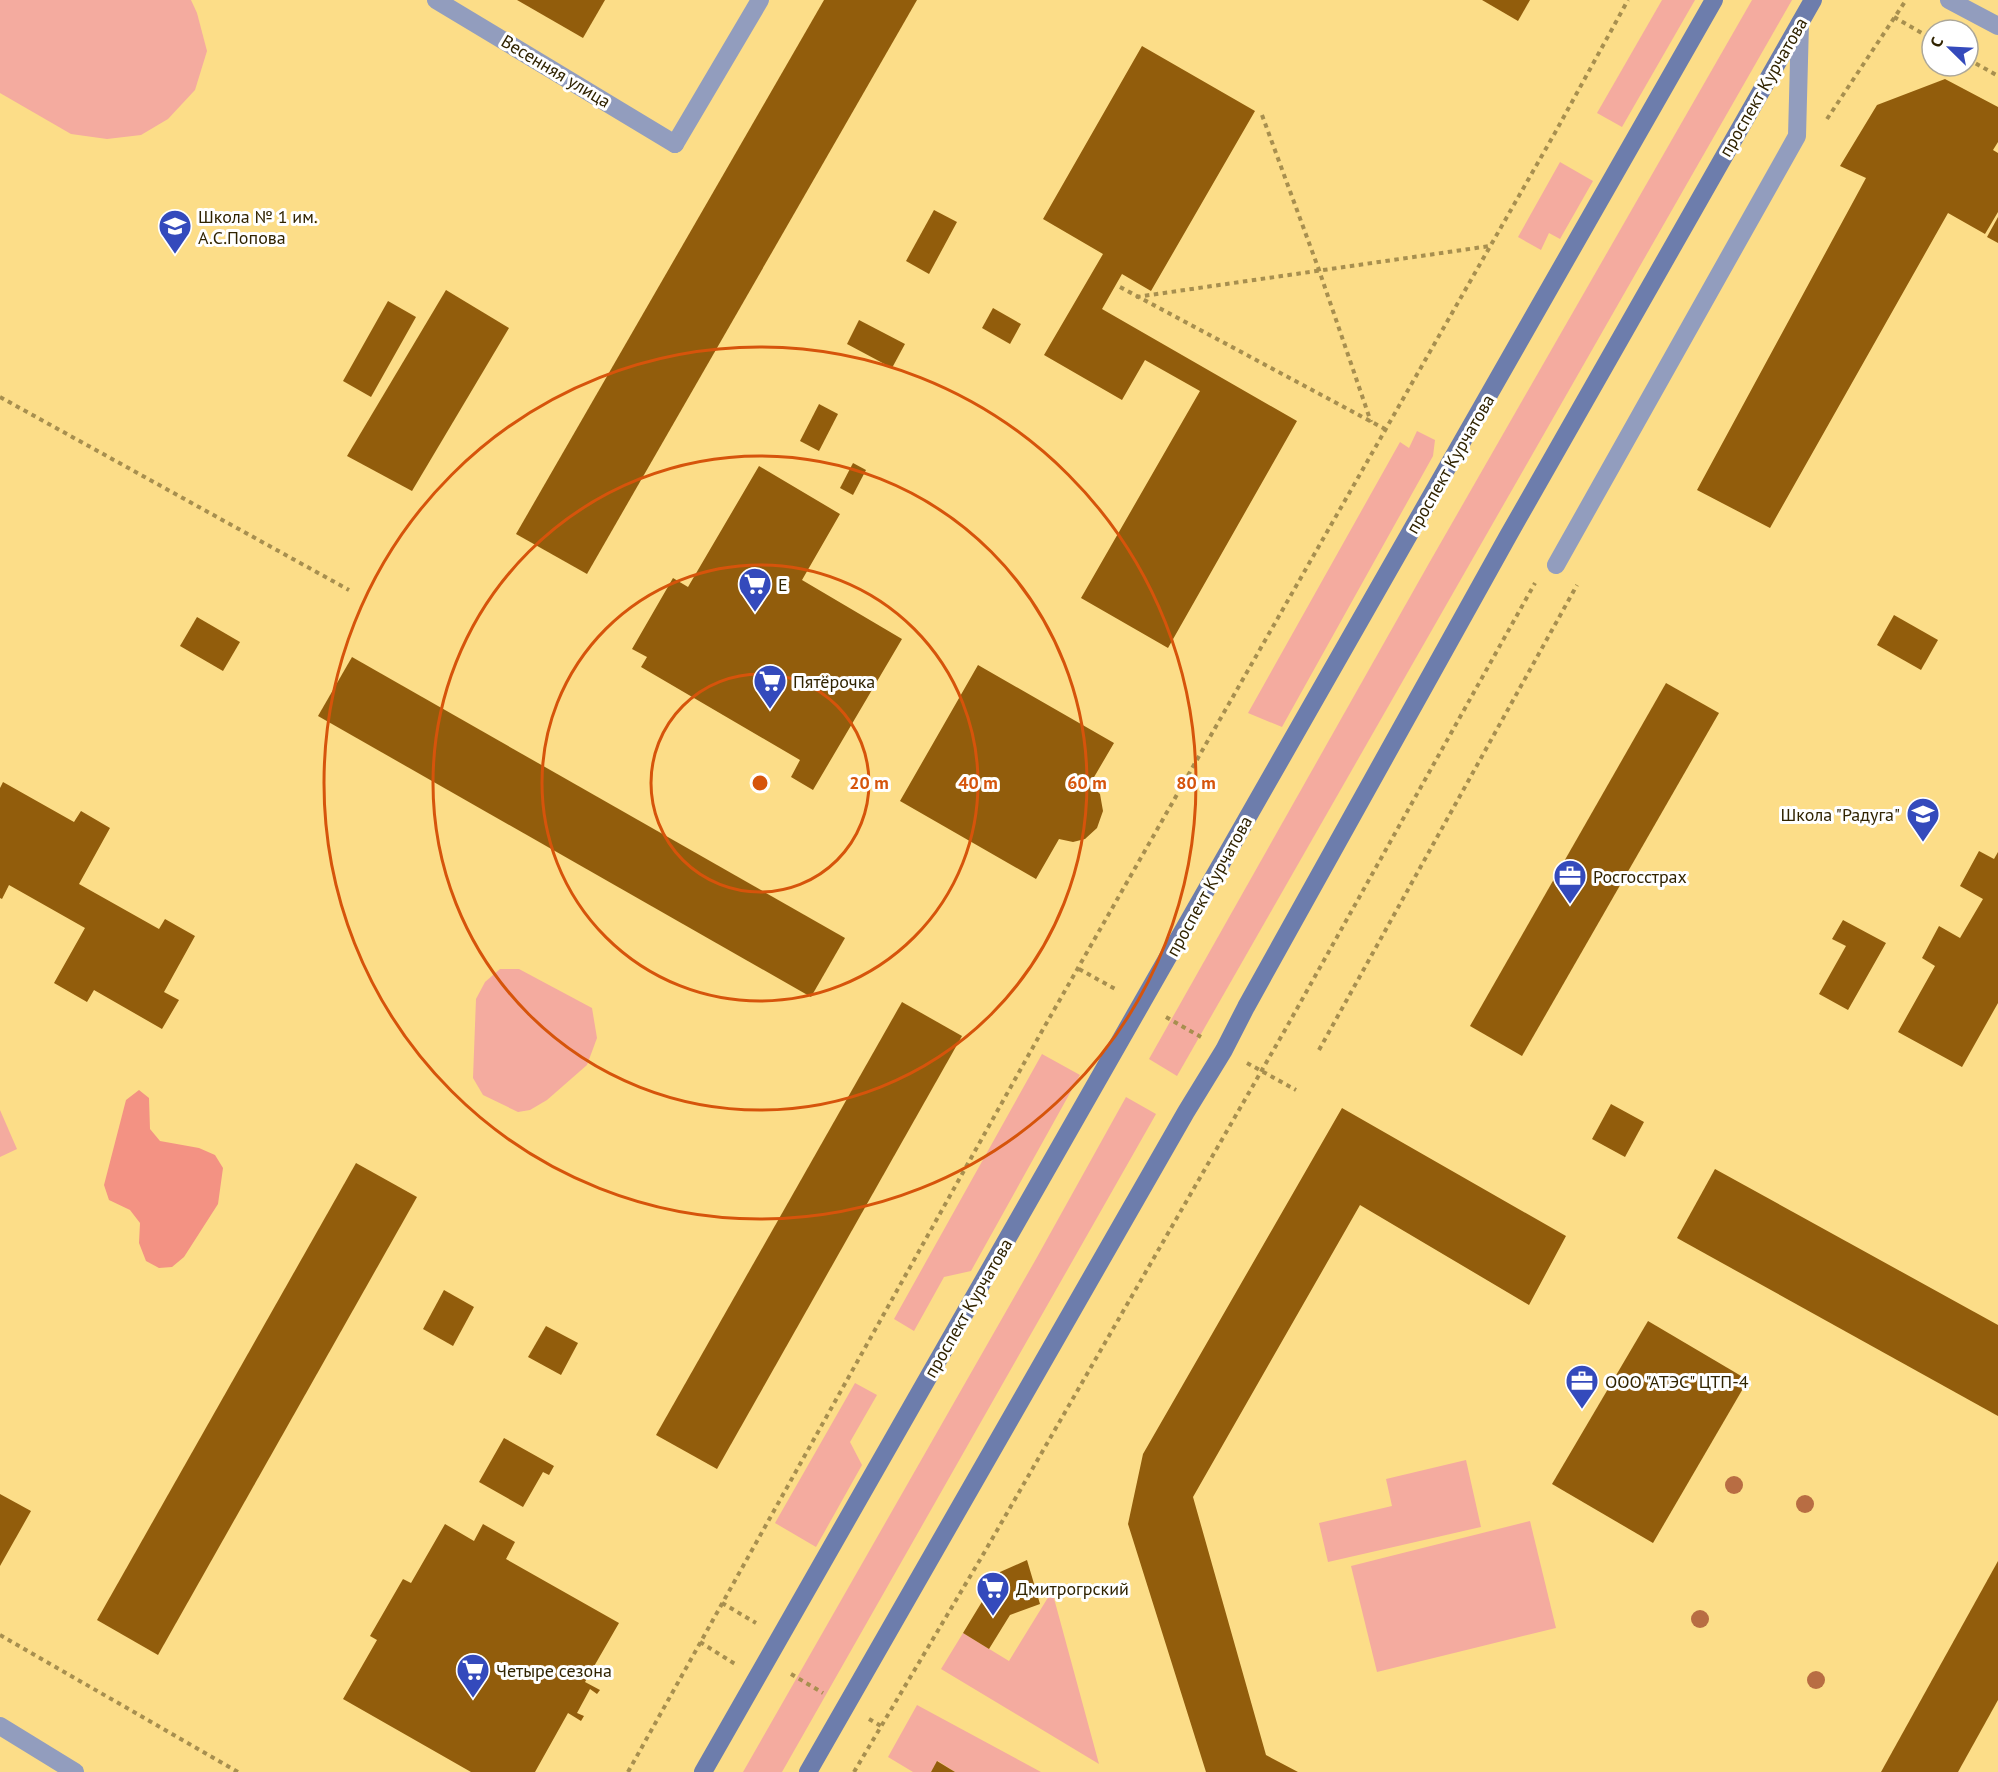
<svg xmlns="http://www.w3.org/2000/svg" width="1998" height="1772" font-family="'PT Sans',sans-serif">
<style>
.green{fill:#f4ab9f}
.forest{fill:#f39283}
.building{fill:#925d0c}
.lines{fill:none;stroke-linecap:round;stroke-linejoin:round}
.path{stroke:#a78f4f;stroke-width:4;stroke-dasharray:4.5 4.5;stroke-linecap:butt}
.lane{stroke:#929dbe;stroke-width:18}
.street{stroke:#929dbe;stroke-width:18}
.secondary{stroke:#6d7dac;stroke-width:18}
.tree{fill:#b86d43}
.ring{fill:none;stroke:#d6540b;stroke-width:3}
.labels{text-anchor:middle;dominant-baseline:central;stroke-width:6;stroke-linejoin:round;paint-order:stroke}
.street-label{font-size:18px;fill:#302300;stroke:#fff}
.poi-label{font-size:18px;fill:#302300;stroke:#fff;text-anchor:start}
.centre{fill:#d6540b;stroke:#fff;stroke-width:3}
.ring-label{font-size:18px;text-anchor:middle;font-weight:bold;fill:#d6540b;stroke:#fff;stroke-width:6;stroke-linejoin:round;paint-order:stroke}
</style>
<rect width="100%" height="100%" fill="#fcdd88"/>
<g class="green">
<polygon points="0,0 191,0 197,13 207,51 195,90 168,119 141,135 107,139 71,134 0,93"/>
<polygon points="1662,0 1695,0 1622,127 1597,113"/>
<polygon points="1752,0 1792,0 1177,1076 1149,1059 1428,565"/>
<polygon points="1560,162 1593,181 1560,239 1549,233 1541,250 1518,237"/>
<polygon points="1417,431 1435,440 1433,456 1282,727 1248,713 1400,442 1409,448"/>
<polygon points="500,969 519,969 592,1008 597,1038 587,1065 547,1100 530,1110 518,1112 483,1095 473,1078 476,999 485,982"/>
<polygon points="1042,1054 1080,1075 971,1271 944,1277 914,1331 894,1319"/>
<polygon points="1126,1097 1156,1114 782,1772 743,1772 1036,1259"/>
<polygon points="0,1110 17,1149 0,1157"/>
<polygon points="855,1383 877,1395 850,1442 862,1465 816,1547 775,1523"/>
<polygon points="1466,1460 1481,1527 1328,1562 1319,1523 1392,1506 1386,1479"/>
<polygon points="1530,1521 1556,1628 1377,1672 1351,1566"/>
<polygon points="1052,1591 1099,1764 941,1669 963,1633 1009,1661"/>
<polygon points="917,1705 1041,1772 955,1772 938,1761 931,1772 913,1772 888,1757"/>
</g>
<polygon class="forest" points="139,1090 149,1098 150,1129 160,1141 199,1148 215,1155 223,1168 218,1204 184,1257 172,1267 159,1268 146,1261 139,1243 140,1223 130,1210 109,1200 104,1185 126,1100"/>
<g class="building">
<polygon points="517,0 605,0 583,38"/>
<polygon points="824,0 917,0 587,574 516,534"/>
<polygon points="1482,0 1530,0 1518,21"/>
<polygon points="1142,46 1255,111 1151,291 1122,274 1102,309 1297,421 1168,648 1081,598 1200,391 1145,360 1122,400 1044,355 1103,254 1043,219"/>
<polygon points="1945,79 1998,107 1998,142 1993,150 1998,153 1998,212 1985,234 1948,213 1770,528 1697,490 1866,178 1840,166 1877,105"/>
<polygon points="934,210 957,222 929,274 906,261"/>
<polygon points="1998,217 1998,243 1987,237"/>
<polygon points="446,290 509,328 412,491 347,456"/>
<polygon points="388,301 416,317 371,397 343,381"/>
<polygon points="993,308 1021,324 1010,344 982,328"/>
<polygon points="859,320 905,344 892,368 847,344"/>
<polygon points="819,404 838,414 819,451 800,441"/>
<polygon points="853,463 866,470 853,495 840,488"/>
<polygon points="759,466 840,514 802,580 902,639 813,790 791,777 800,760 641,667 647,657 632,649 673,578 688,587"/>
<polygon points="1894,615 1938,640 1921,670 1877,645"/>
<polygon points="197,617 240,642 223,671 180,646"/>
<polygon points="352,657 845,938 811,997 318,716"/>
<polygon points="978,665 1114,743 1090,784 1100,794 1103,811 1097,828 1085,839 1073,842 1059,839 1036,879 900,801"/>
<polygon points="1666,683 1719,713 1522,1056 1470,1026"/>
<polygon points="3,782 74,822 81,811 110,828 79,884 159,929 165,919 195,936 164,992 179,1000 162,1029 94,990 87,1002 54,983 85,928 9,885 2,899 0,898 0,788"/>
<polygon points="1979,851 1994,859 1998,852 1998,1003 1962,1067 1898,1032 1935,966 1922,958 1939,926 1960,938 1983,899 1960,886"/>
<polygon points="1843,920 1886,943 1848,1010 1819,994 1846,946 1832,939"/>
<polygon points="902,1002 962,1036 717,1469 656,1435"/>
<polygon points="1611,1104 1644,1122 1625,1157 1592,1139"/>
<polygon points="1342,1108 1566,1236 1529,1305 1360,1205 1193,1497 1266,1755 1298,1772 1206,1772 1128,1524 1143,1454"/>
<polygon points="356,1163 417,1197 158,1655 97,1620"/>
<polygon points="1715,1169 1998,1325 1998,1416 1677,1238"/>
<polygon points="444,1290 474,1307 453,1346 423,1329"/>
<polygon points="1648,1321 1748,1380 1653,1543 1552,1484"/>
<polygon points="546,1326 578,1343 561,1375 528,1357"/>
<polygon points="504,1438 554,1466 549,1475 543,1472 523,1507 479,1482"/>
<polygon points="0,1494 31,1511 0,1566"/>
<polygon points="445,1524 474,1541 483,1524 515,1542 506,1559 619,1623 585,1682 600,1690 597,1694 590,1689 577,1713 584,1716 581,1721 568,1713 535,1772 471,1772 343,1699 377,1640 370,1636 403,1579 411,1583"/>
<polygon points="1027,1560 1040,1604 1010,1615 989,1649 963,1633 1000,1572"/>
<polygon points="1998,1561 1998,1700 1958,1772 1881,1772"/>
<polygon points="937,1761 955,1772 931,1772"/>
</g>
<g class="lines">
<g class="path">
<polyline points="1894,17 1932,39"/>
<polyline points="1968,59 1998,76"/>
<polyline points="1262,115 1319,270 1371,422"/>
<polyline points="1827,119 1906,0"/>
<polyline points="1120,287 1385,429"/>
<polyline points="1136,297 1490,246"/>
<polyline points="0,397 349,590"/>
<polyline points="1079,969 1117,990"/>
<polyline points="1166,1017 1201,1037"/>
<polyline points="1319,1050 1577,585"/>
<polyline points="1247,1063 1296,1090"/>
<polyline points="722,1603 756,1623"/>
<polyline points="0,1635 238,1772"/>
<polyline points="700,1642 735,1664"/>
<polyline points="791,1674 823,1693"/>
<polyline points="869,1719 881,1726"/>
<polyline points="628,1772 1042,1031 1556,131 1628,0"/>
<polyline points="854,1772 984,1553 1285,1030 1535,583"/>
</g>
<g class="lane">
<polyline points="675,144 760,0"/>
<polyline points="1556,565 1797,136 1800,23"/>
</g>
<g class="street">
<polyline points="436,0 675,144"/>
<polyline points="1949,0 1998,26"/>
<polyline points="0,1726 75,1772"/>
</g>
<g class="secondary">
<polyline points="703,1772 1714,0"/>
<polyline points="808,1772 1186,1112 1224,1050 1246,1007 1508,536 1813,0"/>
</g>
</g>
<g class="tree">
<circle cx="1734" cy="1485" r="9"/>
<circle cx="1805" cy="1504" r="9"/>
<circle cx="1700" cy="1619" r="9"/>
<circle cx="1816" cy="1680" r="9"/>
</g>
<g class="ring">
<circle cx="760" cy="783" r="109"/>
<circle cx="760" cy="783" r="218"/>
<circle cx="760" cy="783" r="327"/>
<circle cx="760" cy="783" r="436"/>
</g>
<defs>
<g id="school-pin" transform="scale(1.725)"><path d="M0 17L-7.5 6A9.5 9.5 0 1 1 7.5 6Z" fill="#344abc" stroke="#fff"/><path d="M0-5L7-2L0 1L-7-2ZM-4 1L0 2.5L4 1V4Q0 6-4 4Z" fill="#fff"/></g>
<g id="supermarket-pin" transform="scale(1.725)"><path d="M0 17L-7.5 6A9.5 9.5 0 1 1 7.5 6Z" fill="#344abc" stroke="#fff"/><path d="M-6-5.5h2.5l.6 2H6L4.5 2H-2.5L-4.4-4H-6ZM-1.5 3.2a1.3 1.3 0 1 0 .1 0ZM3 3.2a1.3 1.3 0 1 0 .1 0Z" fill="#fff"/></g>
<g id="office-pin" transform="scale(1.725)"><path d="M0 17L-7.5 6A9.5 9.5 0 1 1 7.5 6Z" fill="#344abc" stroke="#fff"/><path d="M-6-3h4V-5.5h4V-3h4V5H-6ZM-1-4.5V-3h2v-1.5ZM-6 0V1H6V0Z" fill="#fff"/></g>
</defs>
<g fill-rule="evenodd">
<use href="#school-pin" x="175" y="226"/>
<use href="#supermarket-pin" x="755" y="584"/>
<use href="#supermarket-pin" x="770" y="681"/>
<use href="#school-pin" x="1923" y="814"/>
<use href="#office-pin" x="1570" y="876"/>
<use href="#office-pin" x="1582" y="1381"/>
<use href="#supermarket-pin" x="993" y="1588"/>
<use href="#supermarket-pin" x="473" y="1670"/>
</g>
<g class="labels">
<g class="street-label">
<text transform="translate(556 71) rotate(31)">Весенняя улица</text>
<text transform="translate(1763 87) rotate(-60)">проспект Курчатова</text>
<text transform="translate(1450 464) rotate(-60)">проспект Курчатова</text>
<text transform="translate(1209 886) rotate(-61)">проспект Курчатова</text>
<text transform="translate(968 1308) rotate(-60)">проспект Курчатова</text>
</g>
<g class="poi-label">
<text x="198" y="216">Школа № 1 им.<tspan x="198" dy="21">А.С.Попова</tspan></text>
<text x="778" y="584">Е</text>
<text x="793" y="681">Пятёрочка</text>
<text x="1900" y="814" text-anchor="end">Школа "Радуга"</text>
<text x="1593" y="876">Росгосстрах</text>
<text x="1605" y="1381">ООО "АТЭС" ЦТП-4</text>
<text x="1016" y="1588">Дмитрогрский</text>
<text x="496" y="1670">Четыре сезона</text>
</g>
</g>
<circle cx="760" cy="783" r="9" class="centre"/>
<g class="ring-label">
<text x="869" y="789">20 m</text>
<text x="978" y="789">40 m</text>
<text x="1087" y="789">60 m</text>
<text x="1196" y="789">80 m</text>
</g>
<g transform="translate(1950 48) rotate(294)"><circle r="28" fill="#ffffff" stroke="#aca799" stroke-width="1.5"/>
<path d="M0-4.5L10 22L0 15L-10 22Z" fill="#344abc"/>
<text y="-9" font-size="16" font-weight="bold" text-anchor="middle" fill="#302300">С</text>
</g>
</svg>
